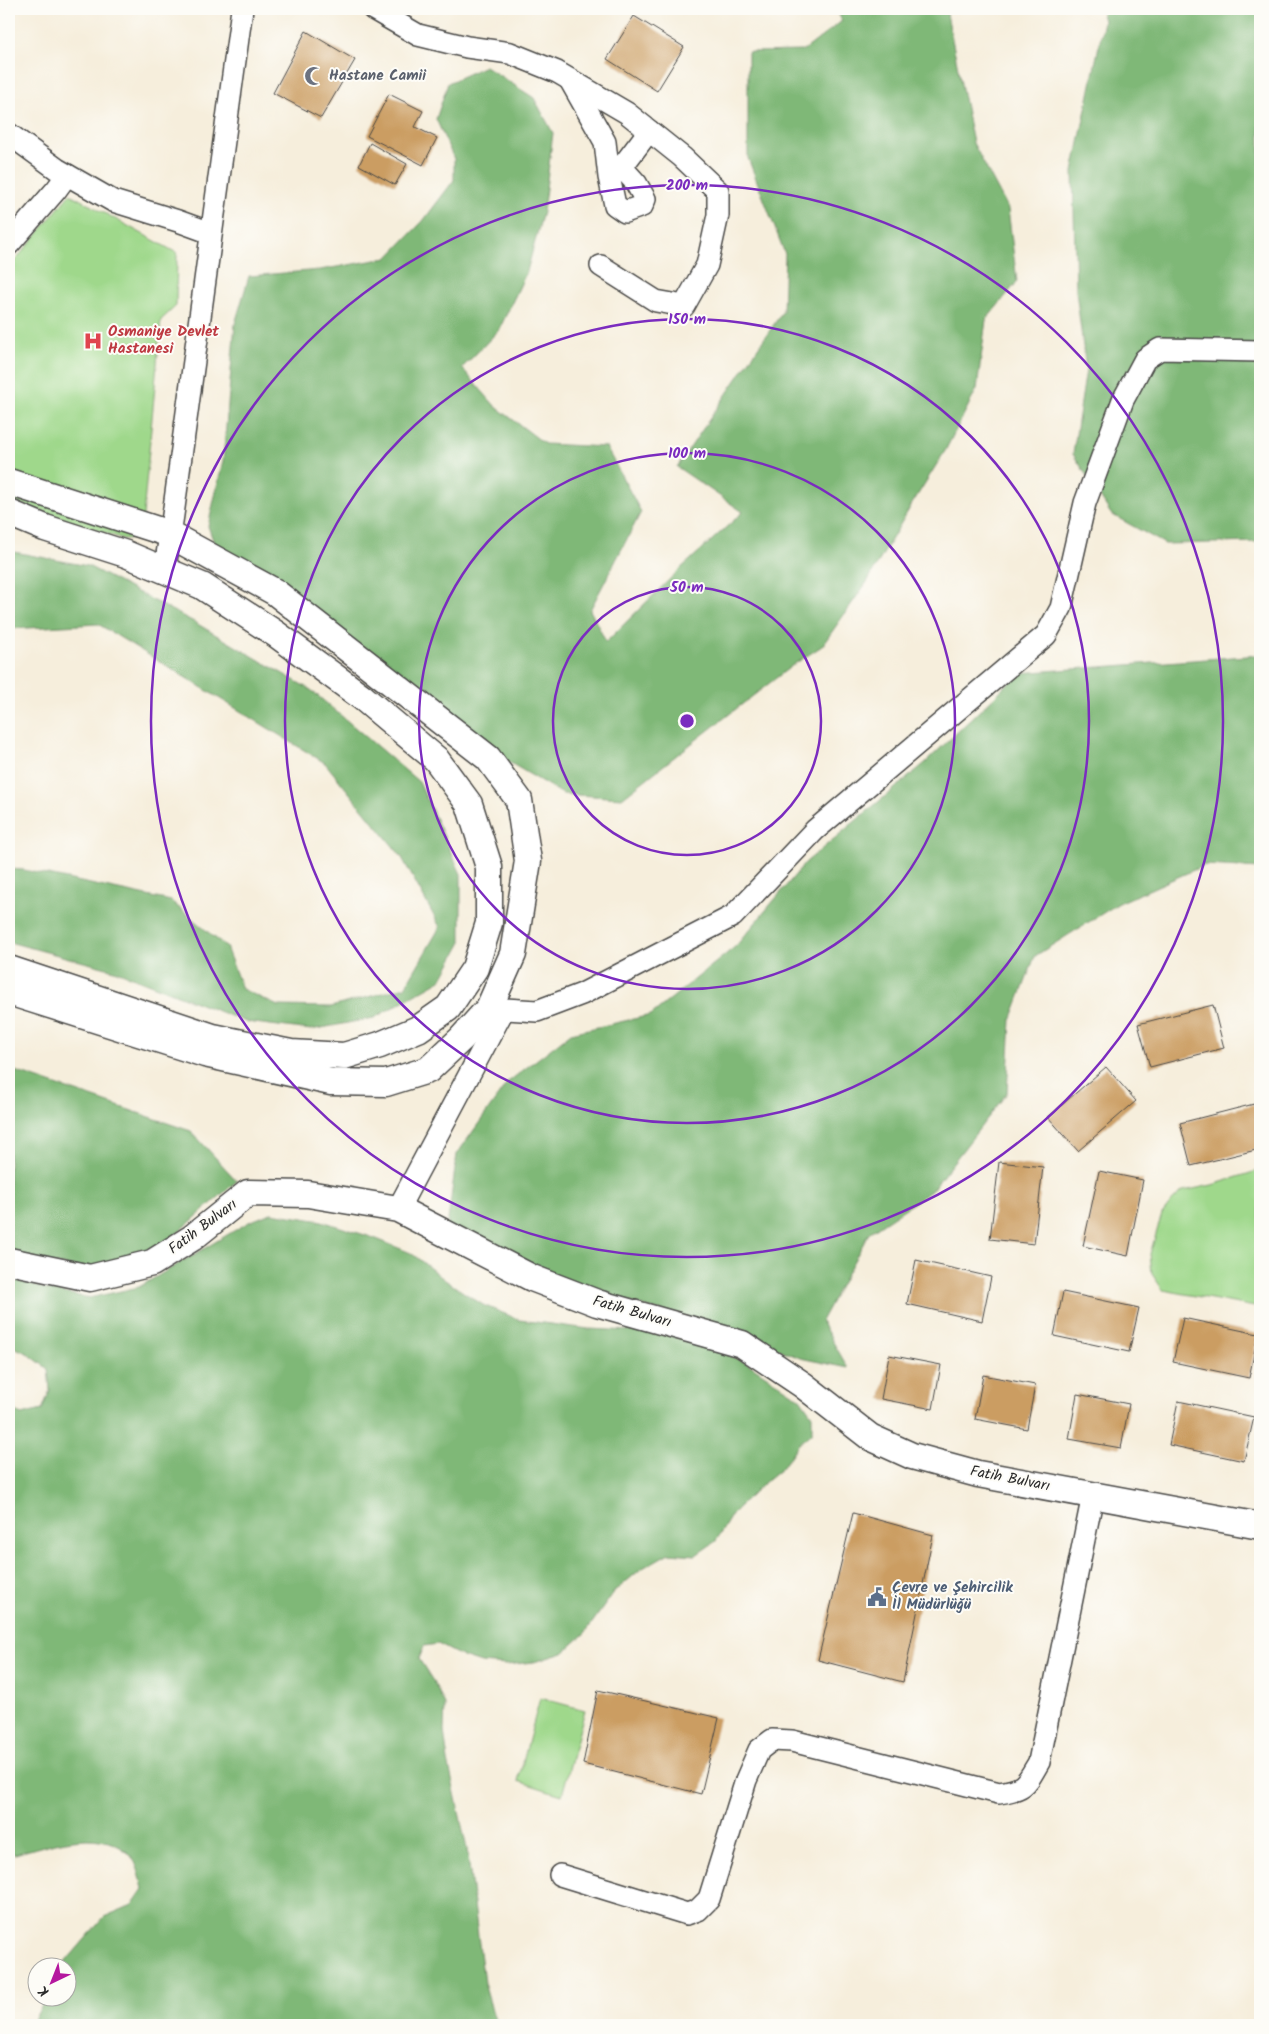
<svg xmlns="http://www.w3.org/2000/svg" width="1269" height="2034" font-family="Kalam,sans-serif">
<style>
.green{fill:#9fd88b;stroke:#65825b}
.forest{fill:#7fb877;stroke:#557251}
.building{fill:#cb9d62}
.lines{fill:none;stroke-linecap:round;stroke-linejoin:round}
.minor-casing{stroke:#494846;stroke-width:24}
.tertiary-casing{stroke:#494846;stroke-width:29}
.minor{stroke:#fff;stroke-width:21}
.tertiary{stroke:#fff;stroke-width:26}
.ring{fill:none;stroke:#7b2cbf;stroke-width:2.5}
.labels{text-anchor:middle;dominant-baseline:central;stroke-width:4;stroke-linejoin:round;paint-order:stroke}
.worship-label{font-size:15px;font-weight:bold;fill:#5b616d;stroke:#fdfcf7;text-anchor:start}
.health-label{font-size:15px;font-weight:bold;fill:#be3a42;stroke:#fdfcf7;text-anchor:start}
.street-label{font-size:15px;fill:#2b2b2b;stroke:#fdfcf7}
.service-label{font-size:15px;font-weight:bold;fill:#4e5e75;stroke:#fdfcf7;text-anchor:start}
.centre{fill:#7b2cbf;stroke:#fdfcf7;stroke-width:2.5}
.ring-label{font-size:15px;text-anchor:middle;font-weight:bold;fill:#7b2cbf;stroke:#fdfcf7;stroke-width:4;stroke-linejoin:round;paint-order:stroke}
</style>
<rect width="100%" height="100%" fill="#fdfcf7"/>
<filter id="ink" filterUnits="userSpaceOnUse"><feTurbulence type="fractalNoise" baseFrequency=".02" numOctaves="2"/><feDisplacementMap in="SourceGraphic" scale="10" xChannelSelector="R" yChannelSelector="G"/><feConvolveMatrix kernelMatrix="1 2 1 2 8 2 1 2 1" color-interpolation-filters="sRGB"/></filter>
<filter id="wash" filterUnits="userSpaceOnUse"><feTurbulence type="fractalNoise" baseFrequency=".0096" numOctaves="4" result="noise"/><feDisplacementMap in="SourceGraphic" scale="20" xChannelSelector="R" yChannelSelector="G"/><feGaussianBlur stdDeviation="1.12" result="paint"/><feColorMatrix in="noise" values="0 0 0 0 0 0 0 0 0 0 0 0 0 0 0 0 0 1.4 0 .05"/><feComposite in="paint" operator="in"/></filter>
<g filter="url(#wash)">
<rect width="100%" height="100%" fill="#f6eedc"/>
<g class="green">
<polygon points="70,194 177,253 176,306 161,320 141,538 123,539 9,500 9,268"/>
<polygon points="1260,1170 1260,1308 1163,1290 1152,1274 1150,1254 1162,1214 1173,1200 1183,1191 1212,1185"/>
<polygon points="540,1698 585,1710 562,1795 518,1781"/>
</g>
<g class="forest">
<polygon points="836,9 946,9 973,143 1008,209 1017,282 986,320 977,389 945,451 912,504 867,582 822,646 793,665 705,733 622,798 563,794 507,761 410,687 220,560 208,526 223,461 235,324 249,276 320,270 387,258 423,221 454,180 454,159 436,119 448,83 485,66 534,98 553,133 543,212 527,271 499,330 462,368 495,406 545,444 606,447 641,512 590,610 606,642 679,570 743,512 677,467 783,311 785,254 748,158 748,52 803,51 842,21"/>
<polygon points="1101,9 1260,9 1260,542 1165,544 1111,514 1073,454 1086,370 1076,291 1073,172 1104,21"/>
<polygon points="9,551 88,566 194,622 311,690 419,782 461,874 461,944 441,980 374,1018 311,1030 246,1022 114,970 9,942 9,869 24,870 171,901 226,947 242,989 278,1006 331,1007 405,987 440,927 401,856 325,763 98,624 9,629"/>
<polygon points="1260,655 1260,868 1205,865 1119,903 1035,956 1011,1020 1007,1093 931,1191 869,1233 821,1321 848,1368 800,1358 732,1330 616,1299 446,1235 457,1154 508,1082 571,1033 651,1015 736,946 806,862 924,764 1019,673"/>
<polygon points="9,1069 191,1131 237,1181 171,1239 110,1273 9,1257"/>
<path d="M 271,1213 L 322,1221 L 374,1238 L 411,1253 L 445,1280 L 483,1305 L 520,1320 L 589,1329 L 656,1332 L 701,1343 L 747,1363 L 800,1398 L 812,1415 L 812,1432 L 797,1446 L 782,1468 L 757,1489 L 732,1514 L 716,1541 L 696,1555 L 669,1553 L 641,1569 L 614,1592 L 585,1633 L 563,1653 L 534,1662 L 506,1665 L 481,1663 L 463,1657 L 438,1644 L 424,1646 L 419,1659 L 433,1681 L 445,1704 L 444,1731 L 448,1761 L 467,1849 L 484,1983 L 494,2017 L 501,2025 L 29,2025 L 33,2021 L 47,1997 L 68,1996 L 68,1966 L 62,1966 L 104,1917 L 132,1905 L 143,1889 C 140,1876 137,1859 126,1851 C 95,1827 49,1845 15,1854 L 9,1853 L 9,1406 L 21,1415 L 42,1410 L 50,1390 L 48,1369 L 27,1353 L 9,1345 L 9,1278 L 49,1290 L 89,1298 L 139,1287 L 249,1222 Z"/>
</g>
<g id="blocks">
<g class="building">
<polygon points="634,16 684,47 657,91 607,59"/>
<polygon points="306,31 355,60 321,118 273,93"/>
<polygon points="389,94 423,111 415,127 437,138 423,165 367,136"/>
<polygon points="370,143 407,164 395,185 359,165"/>
<polygon points="1213,1005 1224,1048 1150,1067 1138,1024"/>
<polygon points="1106,1067 1136,1101 1078,1151 1048,1117"/>
<polygon points="1254,1104 1260,1127 1260,1149 1191,1166 1180,1123"/>
<polygon points="999,1162 1043,1167 1034,1244 990,1239"/>
<polygon points="1099,1171 1143,1180 1128,1256 1083,1246"/>
<polygon points="916,1260 991,1277 982,1321 907,1304"/>
<polygon points="1063,1292 1139,1308 1129,1352 1054,1336"/>
<polygon points="1183,1318 1258,1334 1249,1378 1173,1362"/>
<polygon points="889,1355 941,1365 933,1409 881,1399"/>
<polygon points="983,1375 1035,1385 1027,1429 975,1419"/>
<polygon points="1077,1394 1129,1404 1121,1448 1069,1439"/>
<polygon points="1178,1401 1254,1417 1244,1461 1169,1445"/>
<polygon points="853,1513 933,1535 903,1682 818,1660"/>
<polygon points="598,1690 719,1718 701,1794 583,1764"/>
</g>
</g>
</g>
<g filter="url(#ink)">
<use href="#blocks" fill-opacity="0" stroke="#494846" stroke-width="1"/>
<g class="lines">
<g class="minor-casing">
<g id="minor">
<polyline points="373,9 418,35 467,47 510,53 557,72 627,113 682,157 718,191 718,215 707,265 684,306 656,301 601,266"/>
<polyline points="570,80 605,142 609,177 615,205 625,212 642,206 645,199 636,183 626,172 624,164 649,131"/>
<polyline points="9,134 57,169 113,201 178,221 211,233"/>
<polyline points="9,244 56,190 67,175"/>
<polyline points="158,568 165,568 173,515 242,9"/>
<polyline points="489,1008 537,1011 582,994 733,916 815,830 1046,635 1061,608 1085,503 1123,400 1145,359 1160,349 1260,351"/>
<polyline points="398,1209 504,1009"/>
<path d="M 560,1875 L 687,1914 L 698,1910 L 709,1899 L 746,1780 L 759,1750 L 772,1740 L 792,1741 L 999,1793 C 1026,1789 1026,1784 1039,1762 L 1093,1495"/>
</g>
</g>
<g class="tertiary-casing">
<g id="tertiary">
<polyline points="9,482 167,533 275,592 488,758 519,800 528,861 513,954 489,1008 461,1039 428,1070 386,1083 331,1082 205,1054 9,992"/>
<polyline points="9,513 45,528 126,554 202,586 276,634 362,697 436,759 469,804 489,867 489,923 475,968 448,1008 418,1029 380,1045 344,1056 291,1053 213,1037 9,969"/>
<polyline points="9,1261 90,1278 152,1263 192,1238 248,1193 308,1194 398,1209 532,1278 597,1303 742,1344 803,1385 870,1437 912,1456 978,1474 1260,1526"/>
</g>
</g>
<use href="#minor" class="minor"/>
<use href="#tertiary" class="tertiary"/>
</g>
</g>
<g class="ring">
<circle cx="687" cy="721" r="134"/>
<circle cx="687" cy="721" r="268"/>
<circle cx="687" cy="721" r="402"/>
<circle cx="687" cy="721" r="536"/>
</g>
<defs>
<g id="mosque-bare" transform="scale(1.5)"><path d="M3.5-4.9A6 6 0 1 0 3.5 4.9A5 5 0 1 1 3.5-4.9Z" fill="#6b7280" stroke="#fdfcf7" stroke-width="2.5" paint-order="stroke"/></g>
<g id="hospital-bare" transform="scale(1.5)"><path d="M-5-5h3v3.5h4V-5h3V5h-3V1.5h-4V5h-3Z" fill="#e0444e" stroke="#fdfcf7" stroke-width="2.5" paint-order="stroke"/></g>
<g id="civic-bare" transform="scale(1.5)"><path d="M-.6-6.5H3V-4.5H.6V-3L4-1V1h2V6H-6V1h2V-1L-.6-3ZM-1.2 2.5V6h2.4V2.5Z" fill="#5c6f8a" stroke="#fdfcf7" stroke-width="2.5" paint-order="stroke"/></g>
</defs>
<g fill-rule="evenodd">
<use href="#mosque-bare" x="314" y="76"/>
<use href="#hospital-bare" x="93" y="341"/>
<use href="#civic-bare" x="877" y="1597"/>
</g>
<g class="labels">
<g class="worship-label">
<text x="329" y="76">Hastane Camii</text>
</g>
<g class="health-label">
<text x="108" y="332">Osmaniye Devlet<tspan x="108" dy="17">Hastanesi</tspan></text>
</g>
<g class="street-label">
<text transform="translate(203 1227) rotate(-37)">Fatih Bulvarı</text>
<text transform="translate(632 1312) rotate(16)">Fatih Bulvarı</text>
<text transform="translate(1010 1479) rotate(11)">Fatih Bulvarı</text>
</g>
<g class="service-label">
<text x="892" y="1588">Çevre ve Şehircilik<tspan x="892" dy="17">İl Müdürlüğü</tspan></text>
</g>
</g>
<circle cx="687" cy="721" r="8" class="centre"/>
<g class="ring-label">
<text x="687" y="190">200 m</text>
<text x="687" y="324">150 m</text>
<text x="687" y="458">100 m</text>
<text x="687" y="592">50 m</text>
</g>
<rect width="1269" height="2034" fill="none" stroke="#fdfcf7" stroke-width="30"/>
<g transform="translate(52 1982) rotate(223)"><circle r="24" fill="#fdfcf7" stroke="#a9a8a5"/>
<path d="M0-4L9 19L0 12L-9 19Z" fill="#b5179e"/>
<text y="-8" font-size="14" font-weight="bold" text-anchor="middle" fill="#2b2b2b">K</text>
</g>
</svg>
